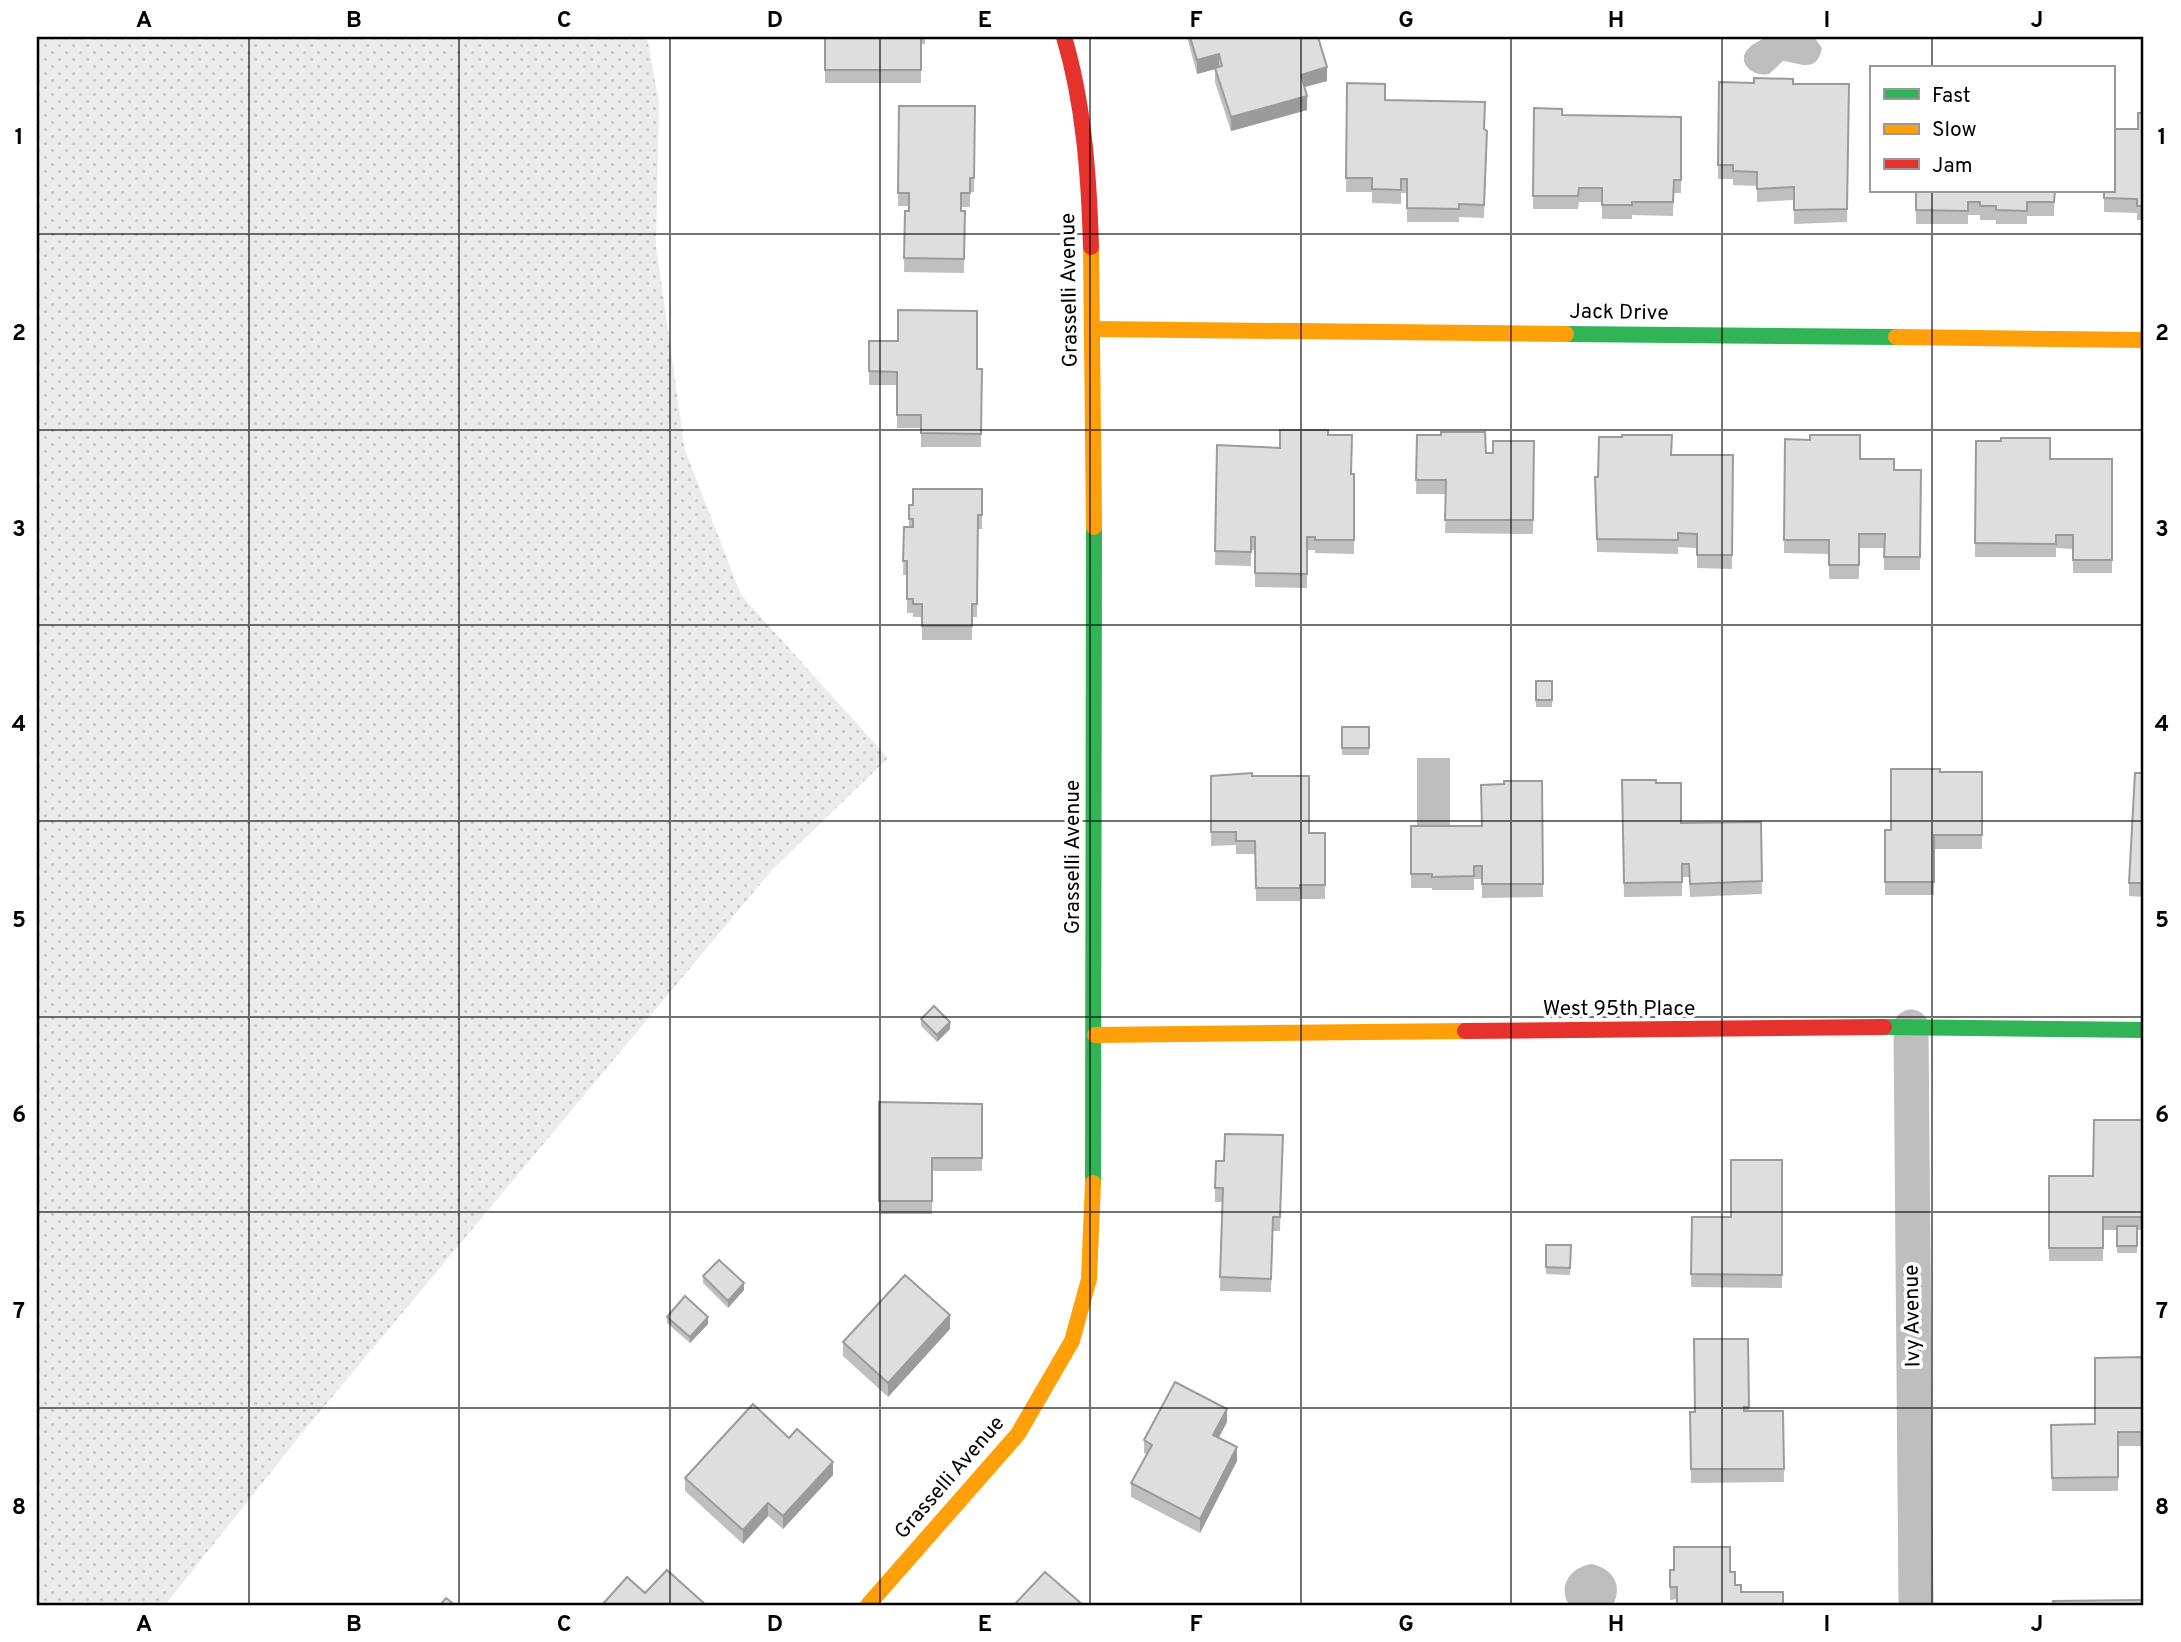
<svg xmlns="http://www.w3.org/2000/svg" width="2181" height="1642" font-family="Overpass,sans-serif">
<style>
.grass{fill:url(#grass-dots)}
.water{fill:#bdbdbd}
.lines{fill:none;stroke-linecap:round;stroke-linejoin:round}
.street{stroke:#bebebe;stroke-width:35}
.fast{stroke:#30b455;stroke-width:16}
.slow{stroke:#ff9f0a;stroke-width:16}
.jam{stroke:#e5322d;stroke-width:16}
.wall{fill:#bfbfbf}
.shaded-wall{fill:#9b9b9b}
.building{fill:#dedede;stroke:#9b9b9b;stroke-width:2}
.grid{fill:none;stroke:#000;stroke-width:2;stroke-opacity:0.55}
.labels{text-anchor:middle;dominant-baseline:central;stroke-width:7;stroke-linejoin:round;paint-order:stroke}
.street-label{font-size:21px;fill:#000;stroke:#fff}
.neatline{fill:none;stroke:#000;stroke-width:2.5}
.grid-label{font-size:23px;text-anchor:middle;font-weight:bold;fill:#000}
</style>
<defs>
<pattern id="grass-dots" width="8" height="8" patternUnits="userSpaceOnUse" patternTransform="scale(1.75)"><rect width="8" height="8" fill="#ebebeb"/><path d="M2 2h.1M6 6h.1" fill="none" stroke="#c8c8c8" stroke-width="1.8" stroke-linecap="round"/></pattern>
</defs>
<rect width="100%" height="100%" fill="#fff"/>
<polygon class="grass" points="37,37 647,37 659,103 656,246 685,450 741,595 888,758 772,870 302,1433 165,1605 37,1605"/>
<g class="water">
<path d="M 1764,37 L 1814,37 L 1822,48 C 1817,74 1800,63 1783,61 L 1769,74 C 1752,78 1734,60 1750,47 C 1755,42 1760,42 1764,37 Z"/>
<rect x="1417" y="758" width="33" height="72"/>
<path d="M 1592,1564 C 1613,1569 1623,1585 1613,1605 L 1569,1605 C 1557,1585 1571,1567 1592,1564 Z"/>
</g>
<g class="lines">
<polyline class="street" points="1911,1027 1916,1605"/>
<g class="fast">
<polyline points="1566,334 1896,337"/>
<polyline points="1884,1027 2144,1030"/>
<polyline points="1093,1183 1094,527"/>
</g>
<g class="slow">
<polyline points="1091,247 1094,527"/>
<polyline points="1093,329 1566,334"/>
<polyline points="1896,337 2144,340"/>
<polyline points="1095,1035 1465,1031"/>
<polyline points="868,1605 1018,1434 1072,1341 1089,1279 1093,1183"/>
</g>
<g class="jam">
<path d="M 1064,37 C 1084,104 1089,177 1091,247"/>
<polyline points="1465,1031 1884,1027"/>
</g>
</g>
<g class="wall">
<polygon points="825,37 925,37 925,44 921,44 921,83 825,83"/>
<polygon points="1187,37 1318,37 1327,81 1305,87 1307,110 1231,131 1215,82 1215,69 1197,74"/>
<polygon points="1719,82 1849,84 1847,222 1794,224 1794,200 1757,202 1757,186 1733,185 1733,179 1718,179"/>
<polygon points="1347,83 1385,100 1485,129 1487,144 1484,218 1459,217 1459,222 1407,222 1407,193 1401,193 1401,204 1372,203 1372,192 1346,192"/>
<polygon points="899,106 975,106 974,192 970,192 970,207 961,207 961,211 965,211 964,273 904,272 905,211 909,211 909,206 898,206"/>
<polygon points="1534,108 1562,115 1681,117 1681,193 1674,193 1673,216 1632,215 1632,219 1602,219 1602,202 1579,202 1578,209 1533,209"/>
<polygon points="2144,113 2144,220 2137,220 2137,213 2104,212 2104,191 2138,129"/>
<polygon points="1916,191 2055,191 2054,216 2027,216 2027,224 1996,224 1996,220 1980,220 1980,215 1968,215 1968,224 1916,224"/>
<polygon points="869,341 977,369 982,369 981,447 921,447 921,428 897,428 897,385 869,385"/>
<polygon points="1328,435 1351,474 1354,474 1354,554 1315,553 1315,550 1307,550 1307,588 1255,587 1255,550 1251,550 1251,566 1215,565 1217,445 1280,448"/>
<polygon points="1417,435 1486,453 1493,453 1534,441 1533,534 1445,533 1446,494 1416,494"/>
<polygon points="1785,439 1894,470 1921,470 1920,570 1884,570 1884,548 1859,548 1859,579 1829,579 1829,554 1784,553"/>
<polygon points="1976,441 2050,459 2112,459 2112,573 2073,573 2073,549 2056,548 2056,557 1975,557"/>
<polygon points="1672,455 1733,455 1732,569 1697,568 1697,548 1678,547 1678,554 1597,552 1595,490 1598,477"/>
<polygon points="982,489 982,529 978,529 977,617 972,617 972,640 922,640 922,617 913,617 913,613 907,613 907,575 903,575 904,527 909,527 909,505"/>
<rect x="1536" y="681" width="16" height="26"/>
<rect x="1342" y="727" width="27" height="28"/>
<polygon points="1940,772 1982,772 1982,849 1934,849 1934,895 1885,895 1885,830 1891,830"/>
<polygon points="2144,773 2144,897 2129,896 2129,883"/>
<polygon points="1211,776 1252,776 1309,833 1325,833 1325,899 1300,899 1300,901 1256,901 1255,854 1236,854 1236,845 1211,846"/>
<polygon points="1622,780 1656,783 1681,823 1761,822 1762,894 1690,897 1689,877 1682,877 1682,896 1624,897"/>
<polygon points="1542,781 1543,897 1482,898 1482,879 1474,879 1474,890 1432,890 1432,888 1411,888 1411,826 1482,826 1504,784"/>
<polygon points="921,1019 950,1029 937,1042 921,1026"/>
<polygon points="879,1102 982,1104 982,1171 932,1171 932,1214 879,1214"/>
<polygon points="2144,1120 2144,1230 2137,1230 2137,1253 2117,1253 2117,1230 2103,1230 2103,1261 2049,1261 2049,1176 2093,1176"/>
<polygon points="1283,1135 1280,1231 1273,1231 1271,1292 1220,1291 1222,1202 1215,1202 1215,1188 1224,1161"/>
<polygon points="1782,1160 1782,1288 1691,1287 1692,1217 1731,1217"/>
<polygon points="1546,1245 1571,1245 1570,1275 1546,1274"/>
<polygon points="703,1276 744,1290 728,1308 703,1283"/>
<polygon points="667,1317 708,1324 690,1343 667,1323"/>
<polygon points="950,1329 888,1397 843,1356 843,1342"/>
<polygon points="1748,1339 1749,1411 1783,1411 1784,1482 1691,1483 1690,1412 1695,1412"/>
<polygon points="2144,1357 2144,1446 2118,1446 2118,1491 2052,1491 2051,1425 2095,1424"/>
<polygon points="1227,1422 1219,1438 1237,1461 1200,1533 1131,1497 1131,1483 1147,1455 1144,1453 1144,1440"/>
<polygon points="833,1475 783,1529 768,1516 743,1544 685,1491 685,1478"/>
<polygon points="1670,1570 1730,1572 1735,1585 1741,1592 1670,1600"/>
</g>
<g class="shaded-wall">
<polygon points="1219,54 1219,68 1197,74 1197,60"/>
<polygon points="1327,67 1327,81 1301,88 1301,75"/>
<polygon points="1307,96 1307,110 1231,131 1231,117"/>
<polygon points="950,1022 950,1029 937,1042 937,1035"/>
<polygon points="744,1283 744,1290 728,1308 728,1301"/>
<polygon points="950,1315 950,1329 888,1397 888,1383"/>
<polygon points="708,1317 708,1324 690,1343 690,1337"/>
<polygon points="1227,1409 1227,1422 1213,1448 1213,1435"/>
<polygon points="1237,1447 1237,1461 1200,1533 1200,1519"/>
<polygon points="833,1462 833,1475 783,1529 783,1516"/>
<polygon points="768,1503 768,1516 743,1544 743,1530"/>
</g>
<g class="building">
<rect x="825" y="37" width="96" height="33"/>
<polygon points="1190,37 1318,37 1327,67 1301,75 1307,96 1231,117 1215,68 1222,66 1219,54 1197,60"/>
<polygon points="1754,78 1793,79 1793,84 1849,84 1847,209 1794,210 1794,187 1757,189 1757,172 1733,171 1733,165 1718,165 1719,82 1754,83"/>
<polygon points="1347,83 1385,84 1385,100 1485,102 1484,129 1487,131 1484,205 1459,204 1459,209 1407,208 1407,179 1401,179 1401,190 1372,189 1372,178 1346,178"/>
<polygon points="899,106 975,106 974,178 970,178 970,193 961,193 961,211 965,211 964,259 904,258 905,211 909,211 909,193 898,193"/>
<polygon points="1534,108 1562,109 1562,115 1681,117 1681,180 1674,180 1673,202 1632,202 1632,205 1602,205 1602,188 1579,188 1578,196 1533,196"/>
<polygon points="2138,113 2144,113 2144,206 2137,206 2137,199 2104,198 2104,191 2113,191 2113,129 2138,129"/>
<polygon points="1916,191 2055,191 2054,202 2027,202 2027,211 1996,210 1996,206 1980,206 1980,202 1968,202 1968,211 1916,210"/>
<polygon points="898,310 977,311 977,369 982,369 981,434 921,433 921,415 897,415 897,372 869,371 869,341 898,341"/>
<polygon points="1280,430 1328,430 1328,435 1352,435 1351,474 1354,474 1354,540 1315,540 1315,537 1307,537 1307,574 1255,573 1255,537 1251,537 1251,552 1215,551 1217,445 1280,448"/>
<polygon points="1441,432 1485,432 1486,453 1493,453 1493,441 1534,441 1533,520 1445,520 1446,480 1416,480 1417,435 1441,435"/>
<polygon points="1622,435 1672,435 1671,455 1733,455 1732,555 1697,555 1697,534 1678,533 1678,540 1597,539 1595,477 1598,477 1599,437 1622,437"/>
<polygon points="1810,435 1860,435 1860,459 1894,459 1894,470 1921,470 1920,557 1884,557 1885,534 1859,534 1859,565 1829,565 1829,540 1784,540 1785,439 1810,440"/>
<polygon points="2001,438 2050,438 2050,459 2112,459 2112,560 2073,560 2073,535 2056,535 2056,544 1975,543 1976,441 2001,441"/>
<polygon points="913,489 982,489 982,515 978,515 977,604 972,604 972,626 922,626 922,604 913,604 913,599 907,599 907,561 903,561 904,527 913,527 913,519 909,519 909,505 913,505"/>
<rect x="1536" y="681" width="16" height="19"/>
<rect x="1342" y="727" width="27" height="21"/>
<polygon points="1891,769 1940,769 1940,772 1982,772 1982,835 1934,835 1934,882 1885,882 1885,830 1891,830"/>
<polygon points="1252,773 1252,776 1309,776 1309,833 1325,833 1325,885 1300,885 1300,888 1256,888 1255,841 1236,841 1236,832 1211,832 1211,776"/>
<polygon points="2135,773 2144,773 2144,883 2129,883"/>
<polygon points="1622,780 1656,780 1656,783 1681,783 1681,823 1761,822 1762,881 1690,884 1689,864 1682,864 1682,882 1624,883"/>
<polygon points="1504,781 1542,781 1543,884 1482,884 1482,866 1474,866 1474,876 1432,877 1432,874 1411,874 1411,826 1482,826 1481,785 1504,784"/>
<polygon points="934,1006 950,1022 937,1035 921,1019"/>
<polygon points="879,1102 982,1104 982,1158 932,1158 932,1201 879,1201"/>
<polygon points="2094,1120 2144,1120 2144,1217 2103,1217 2103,1248 2049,1248 2049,1176 2093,1176"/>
<polygon points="1225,1134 1283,1135 1280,1217 1273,1217 1271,1279 1220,1277 1223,1188 1215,1188 1216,1161 1224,1161"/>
<polygon points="1731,1160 1782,1160 1782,1275 1691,1274 1692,1217 1731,1217"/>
<rect x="2117" y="1226" width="20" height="20"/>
<polygon points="1546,1245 1571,1245 1570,1268 1546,1267"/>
<polygon points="719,1260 744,1283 728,1301 703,1276"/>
<polygon points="905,1275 950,1315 888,1383 843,1342"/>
<polygon points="685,1296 708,1317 690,1337 667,1317"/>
<polygon points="1694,1339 1748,1339 1749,1407 1744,1407 1744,1411 1783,1411 1784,1469 1691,1469 1690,1412 1695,1412"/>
<polygon points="2144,1357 2144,1432 2118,1432 2118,1477 2052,1478 2051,1425 2095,1424 2095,1358"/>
<polygon points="1175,1382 1227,1409 1213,1435 1237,1447 1200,1519 1131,1483 1152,1445 1144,1440"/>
<polygon points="753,1404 789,1438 797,1429 833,1462 783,1516 768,1503 743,1530 685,1478"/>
<polygon points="1674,1547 1730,1547 1730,1572 1735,1572 1735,1585 1741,1585 1741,1592 1783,1592 1783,1605 1677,1605 1677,1587 1670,1587 1670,1570 1674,1570"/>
<polygon points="667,1570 706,1605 602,1605 627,1577 645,1593"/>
<polygon points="1045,1572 1083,1605 1014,1605"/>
<polygon points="446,1598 455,1605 440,1605"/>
<polygon points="2144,1600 2144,1605 2054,1605 2053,1601"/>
</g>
<path class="grid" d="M 249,37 L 249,1605M 459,37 L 459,1605M 670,37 L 670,1605M 880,37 L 880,1605M 1090,37 L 1090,1605M 1301,37 L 1301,1605M 1511,37 L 1511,1605M 1722,37 L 1722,1605M 1932,37 L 1932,68M 1932,191 L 1932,1605M 37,234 L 2144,234M 37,430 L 2144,430M 37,625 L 2144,625M 37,821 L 2144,821M 37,1017 L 2144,1017M 37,1212 L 2144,1212M 37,1408 L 2144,1408"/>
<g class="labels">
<g class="street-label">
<text transform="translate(1070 290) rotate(-91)">Grasselli Avenue</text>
<text transform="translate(1619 313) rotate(1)">Jack Drive</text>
<text transform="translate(1073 857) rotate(-90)">Grasselli Avenue</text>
<text x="1619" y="1009">West 95th Place</text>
<text transform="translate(1913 1316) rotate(-91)">Ivy Avenue</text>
<text transform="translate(950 1478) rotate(-49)">Grasselli Avenue</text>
</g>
</g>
<rect width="2181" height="1642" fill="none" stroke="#ffffff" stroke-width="77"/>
<rect x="1870" y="66" width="245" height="126" fill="#ffffff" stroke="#999999" stroke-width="2"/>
<rect x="1884" y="89" width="35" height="10" fill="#30b455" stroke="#999999" stroke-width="2"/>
<text x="1932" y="102" font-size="21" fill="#000000">Fast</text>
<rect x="1884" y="124" width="35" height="10" fill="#ff9f0a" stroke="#999999" stroke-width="2"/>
<text x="1932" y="136" font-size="21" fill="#000000">Slow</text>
<rect x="1884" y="159" width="35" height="10" fill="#e5322d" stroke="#999999" stroke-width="2"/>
<text x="1932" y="172" font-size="21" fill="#000000">Jam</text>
<rect x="38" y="38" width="2104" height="1566" class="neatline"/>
<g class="grid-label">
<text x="144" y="27">A</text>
<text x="354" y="27">B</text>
<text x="564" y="27">C</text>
<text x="775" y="27">D</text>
<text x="985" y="27">E</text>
<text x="1196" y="27">F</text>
<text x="1406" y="27">G</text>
<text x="1616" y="27">H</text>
<text x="1827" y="27">I</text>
<text x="2037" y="27">J</text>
<text x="19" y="144">1</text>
<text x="2162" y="144">1</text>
<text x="19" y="340">2</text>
<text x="2162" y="340">2</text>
<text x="19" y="536">3</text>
<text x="2162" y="536">3</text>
<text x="19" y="731">4</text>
<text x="2162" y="731">4</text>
<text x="19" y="927">5</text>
<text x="2162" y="927">5</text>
<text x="19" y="1122">6</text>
<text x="2162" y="1122">6</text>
<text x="19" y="1318">7</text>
<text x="2162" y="1318">7</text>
<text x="19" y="1514">8</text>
<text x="2162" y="1514">8</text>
<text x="144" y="1631">A</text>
<text x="354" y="1631">B</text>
<text x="564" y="1631">C</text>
<text x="775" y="1631">D</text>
<text x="985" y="1631">E</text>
<text x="1196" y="1631">F</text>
<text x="1406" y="1631">G</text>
<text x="1616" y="1631">H</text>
<text x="1827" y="1631">I</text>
<text x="2037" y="1631">J</text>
</g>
</svg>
